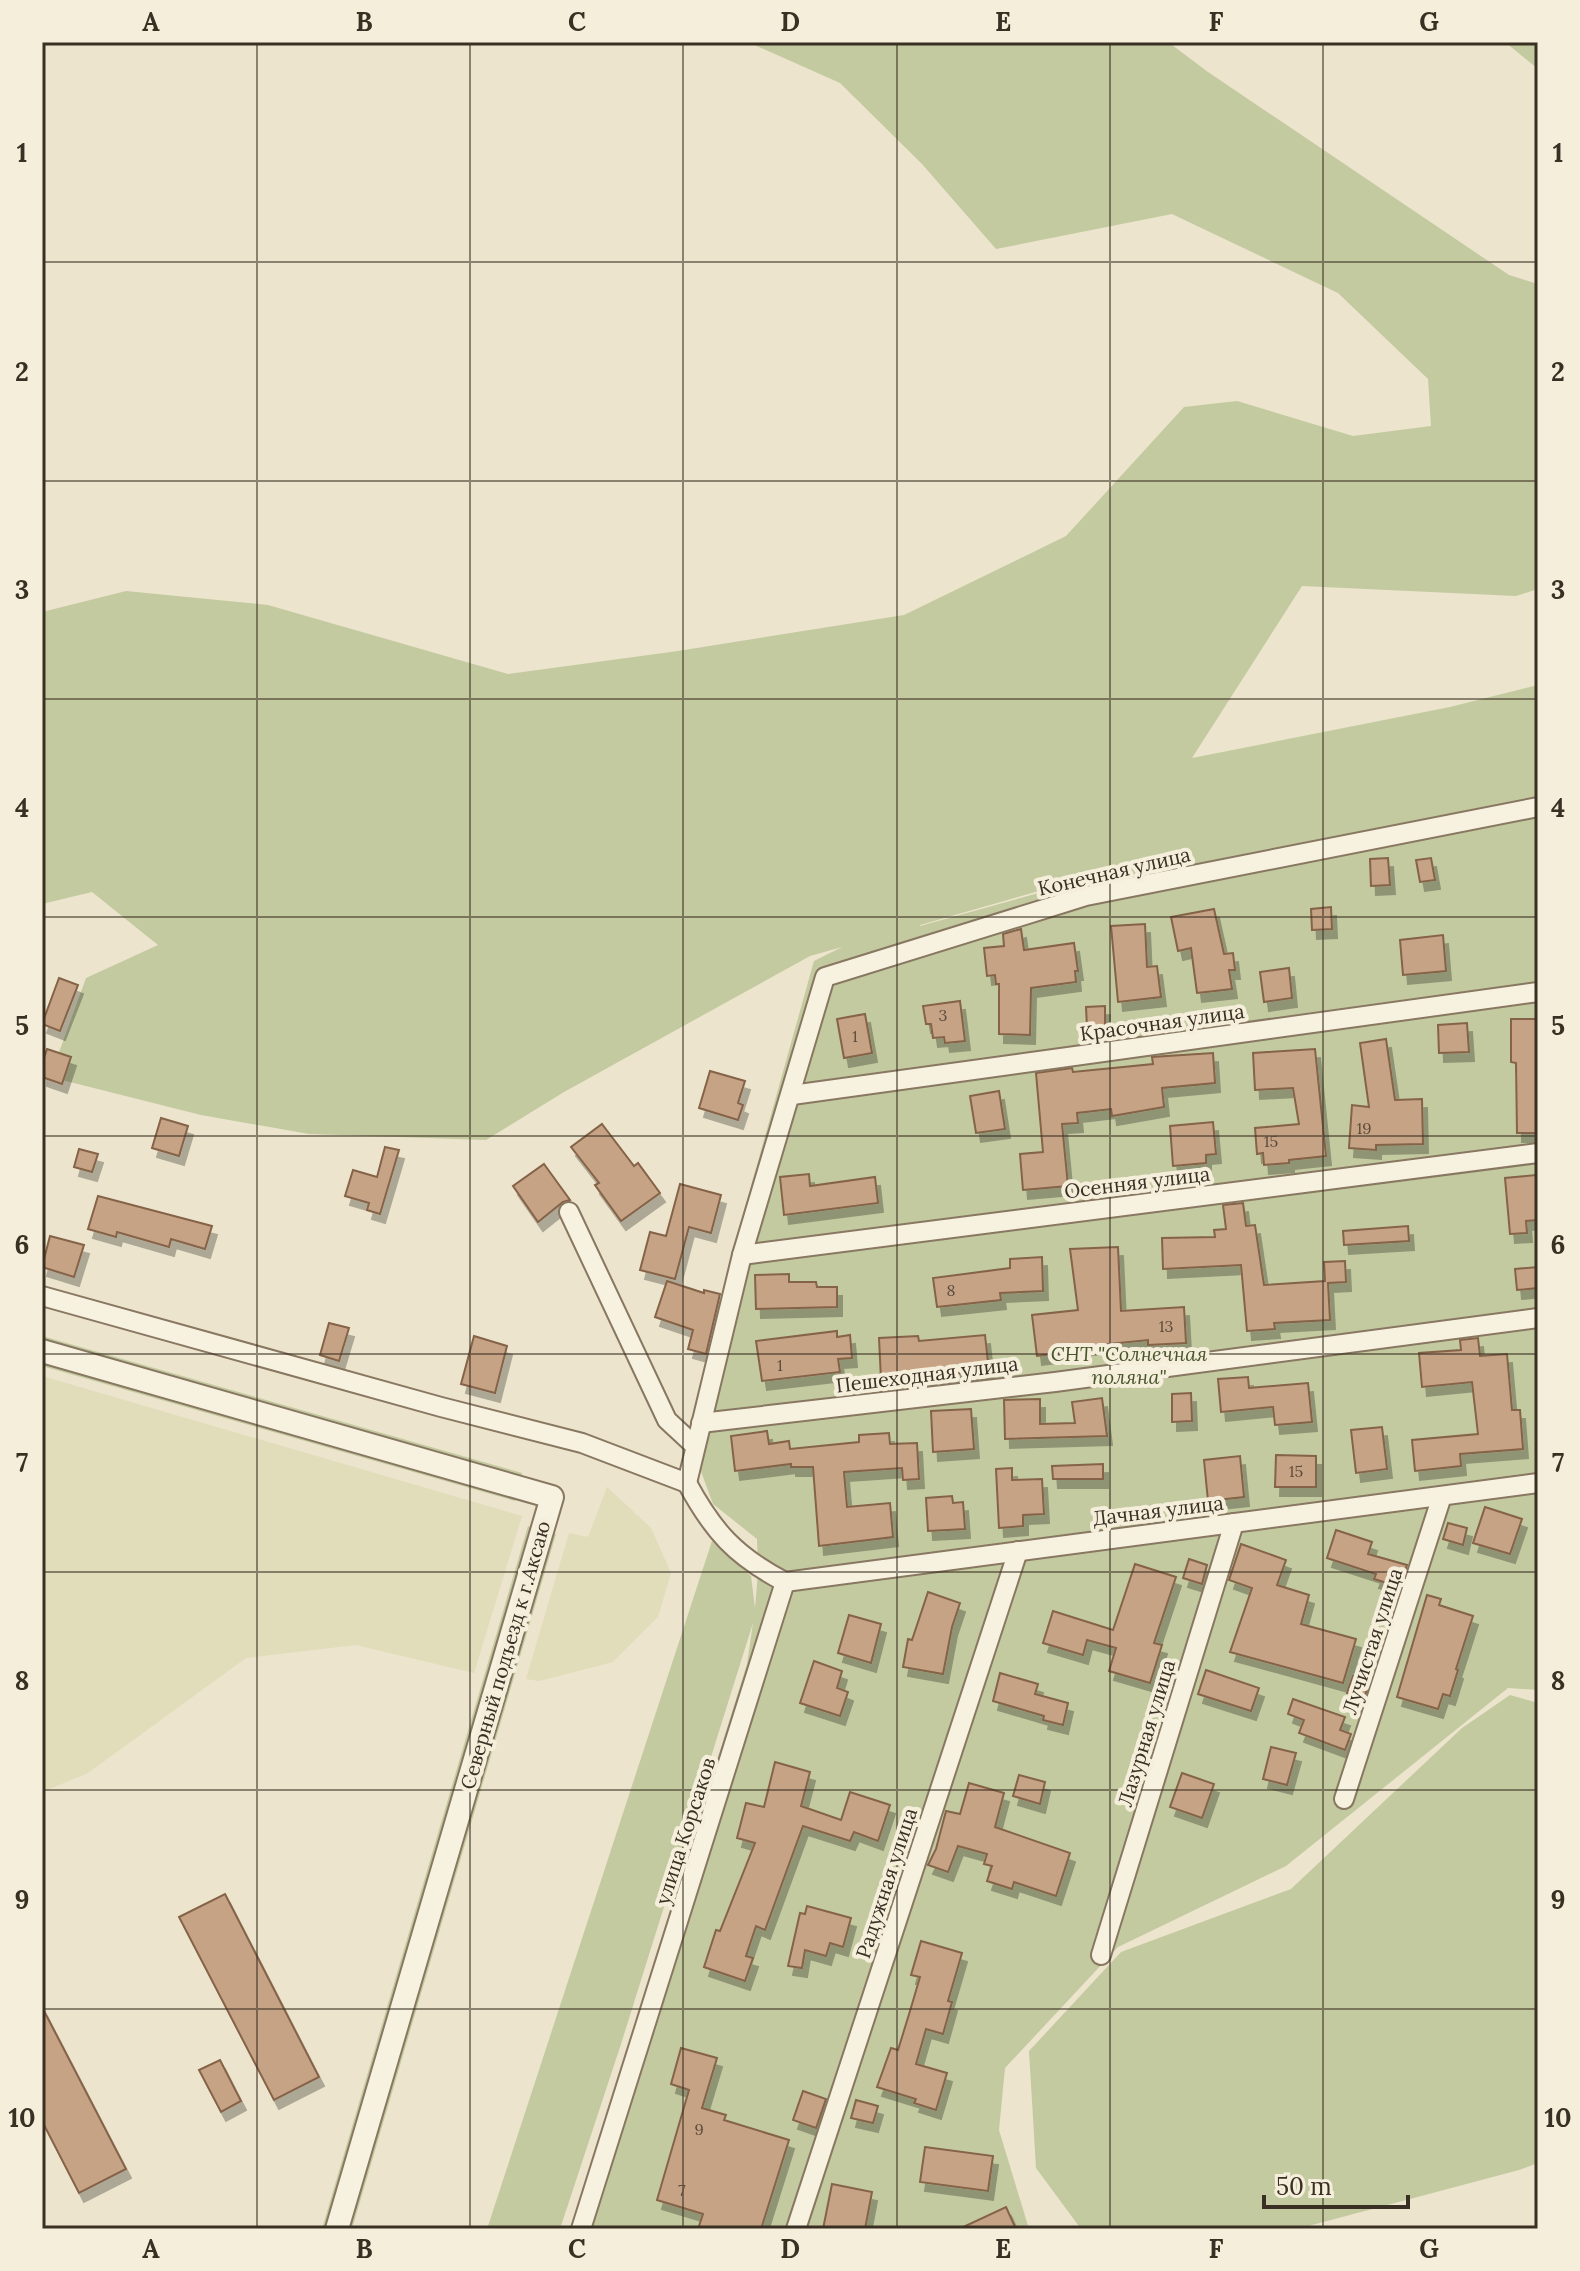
<svg xmlns="http://www.w3.org/2000/svg" width="1580" height="2271" font-family="Lora,serif">
<style>
.farmland{fill:#e1dcba}
.green{fill:#c3caa0;fill-rule:evenodd}
.building{fill:#c7a385;stroke:#856348;stroke-width:2;filter:url(#shadow)}
.lines{fill:none;stroke-linecap:round;stroke-linejoin:round}
.minor-casing{stroke:#887761;stroke-width:22}
.tertiary-casing{stroke:#887761;stroke-width:26}
.minor{stroke:#f7f1df;stroke-width:18}
.tertiary{stroke:#f7f1df;stroke-width:22}
.grid{fill:none;stroke:#3a2f23;stroke-width:2;stroke-opacity:0.55}
.labels{text-anchor:middle;dominant-baseline:central;stroke-width:8;stroke-linejoin:round;paint-order:stroke}
.number-label{font-size:16px;fill:#5d4c3c}
.street-label{font-size:20px;fill:#3a2f23;stroke:#f4eedb}
.park-label{font-size:20px;font-style:italic;fill:#48552b;stroke:#f4eedb}
.neatline{fill:none;stroke:#3a2f23;stroke-width:3}
.grid-label{font-size:26px;text-anchor:middle;font-weight:bold;fill:#3a2f23}
</style>
<defs>
<filter id="shadow"><feDropShadow dx="5" dy="9" stdDeviation="0" flood-color="#0004"/></filter>
</defs>
<rect width="100%" height="100%" fill="#ece4cc"/>
<g class="farmland">
<polygon points="42,1376 522,1516 474,1673 356,1645 246,1658 88,1773 42,1792"/>
<polygon points="607,1487 651,1528 671,1573 658,1617 613,1662 539,1681 526,1679 569,1533 588,1537"/>
</g>
<g class="green">
<path d="M 748,42 L 1168,42 L 1208,72 L 1509,275 L 1538,284 L 1538,589 L 1516,596 L 1302,586 L 1192,758 L 1450,707 L 1538,685 L 1538,1690 L 1508,1688 L 1286,1866 L 1118,1947 L 1005,2068 L 999,2130 L 1029,2229 L 571,2229 L 747,1664 L 753,1623 L 621,2044 L 560,2229 L 487,2229 L 712,1541 L 751,1576 L 755,1608 L 758,1573 L 757,1539 L 713,1504 L 689,1439 L 705,1380 L 717,1320 L 739,1229 L 814,961 L 842,947 L 810,956 L 564,1092 L 486,1140 L 309,1134 L 201,1115 L 50,1077 L 86,978 L 158,945 L 92,892 L 42,904 L 42,612 L 126,591 L 268,605 L 508,674 L 678,651 L 904,615 L 1066,536 L 1184,407 L 1237,401 L 1353,436 L 1431,426 L 1428,379 L 1338,293 L 1172,214 L 996,249 L 922,164 L 840,83 ZM 1114,872 L 920,926 L 920,925 L 1095,875 Z"/>
<polygon points="1505,42 1538,42 1538,69"/>
<polygon points="42,1336 522,1473 521,1479 42,1342"/>
<polygon points="42,1360 516,1496 515,1501 42,1366"/>
<polygon points="528,1526 534,1528 328,2229 322,2229"/>
<polygon points="550,1533 556,1534 352,2229 346,2229"/>
<polygon points="1510,1695 1538,1703 1538,2163 1519,2170 1297,2229 1081,2229 1036,2168 1029,2051 1121,1952 1291,1889 1462,1728"/>
</g>
<g class="building">
<polygon points="1388,858 1390,885 1371,886 1370,859"/>
<polygon points="1431,858 1435,880 1420,882 1416,860"/>
<polygon points="1331,907 1332,929 1312,930 1311,909"/>
<polygon points="1214,909 1224,954 1233,953 1235,970 1229,970 1232,989 1197,993 1191,948 1178,951 1171,917"/>
<polygon points="1145,924 1147,967 1157,966 1161,997 1118,1002 1111,926"/>
<polygon points="1021,929 1024,950 1074,943 1078,971 1075,971 1076,982 1031,988 1030,1035 999,1034 999,984 996,984 995,975 987,976 984,948 1004,946 1003,934"/>
<polygon points="1443,935 1446,971 1403,975 1400,940"/>
<polygon points="1289,968 1292,998 1264,1002 1260,972"/>
<polygon points="59,978 78,985 60,1031 42,1024"/>
<polygon points="960,1001 965,1041 945,1043 944,1037 933,1038 931,1024 926,1024 923,1006"/>
<polygon points="1105,1006 1105,1027 1087,1028 1086,1007"/>
<polygon points="865,1014 872,1053 844,1058 837,1019"/>
<polygon points="1511,1019 1538,1019 1538,1133 1517,1133 1516,1063 1511,1062"/>
<polygon points="1467,1023 1469,1052 1439,1053 1438,1025"/>
<polygon points="1386,1039 1395,1100 1422,1099 1423,1144 1376,1145 1376,1150 1349,1148 1352,1105 1369,1107 1360,1043"/>
<polygon points="47,1049 71,1057 62,1084 42,1077 42,1064"/>
<polygon points="1315,1049 1326,1156 1289,1160 1289,1163 1264,1165 1263,1153 1257,1154 1255,1128 1299,1124 1293,1088 1255,1090 1253,1053"/>
<polygon points="1213,1053 1215,1083 1162,1088 1164,1107 1112,1116 1111,1109 1077,1113 1078,1123 1062,1124 1068,1186 1023,1190 1020,1154 1043,1152 1036,1073 1072,1068 1073,1072 1153,1064 1152,1057"/>
<polygon points="710,1071 745,1081 738,1103 743,1105 738,1120 699,1108"/>
<polygon points="999,1091 1005,1129 976,1133 970,1096"/>
<polygon points="161,1118 188,1126 179,1156 152,1148"/>
<polygon points="1213,1122 1216,1154 1206,1155 1206,1163 1173,1166 1170,1126"/>
<polygon points="602,1124 634,1166 638,1163 660,1193 621,1221 595,1185 599,1183 571,1147"/>
<polygon points="385,1147 399,1150 380,1214 367,1210 369,1203 345,1196 353,1170 377,1177"/>
<polygon points="79,1149 98,1154 92,1172 74,1167"/>
<polygon points="544,1164 570,1200 563,1202 538,1222 513,1186"/>
<polygon points="809,1174 810,1186 875,1177 878,1203 784,1215 780,1177"/>
<polygon points="1536,1175 1538,1220 1526,1221 1527,1233 1510,1234 1505,1178"/>
<polygon points="680,1184 721,1195 711,1233 689,1227 675,1279 640,1270 650,1232 666,1236"/>
<polygon points="98,1196 212,1226 205,1249 171,1239 169,1247 117,1232 116,1237 88,1229"/>
<polygon points="1243,1203 1246,1226 1255,1225 1264,1285 1325,1281 1324,1262 1345,1261 1346,1282 1328,1283 1330,1320 1274,1323 1275,1329 1247,1331 1241,1265 1163,1269 1162,1238 1215,1237 1214,1230 1226,1229 1223,1205"/>
<polygon points="1408,1226 1409,1241 1344,1245 1343,1231"/>
<polygon points="50,1236 84,1245 74,1277 42,1267"/>
<polygon points="1118,1247 1121,1311 1184,1307 1186,1343 1148,1345 1148,1340 1069,1348 1060,1350 1061,1353 1037,1356 1032,1315 1078,1310 1070,1249"/>
<polygon points="1042,1257 1043,1291 1000,1293 1001,1300 937,1307 933,1278 1010,1268 1010,1259"/>
<polygon points="1538,1267 1538,1288 1517,1290 1515,1269"/>
<polygon points="789,1274 789,1282 816,1282 817,1287 837,1287 837,1307 756,1309 755,1275"/>
<polygon points="667,1281 704,1293 704,1290 720,1294 706,1354 688,1349 693,1330 655,1317"/>
<polygon points="329,1323 349,1328 339,1361 320,1355"/>
<polygon points="837,1331 837,1337 850,1335 852,1358 838,1359 840,1372 762,1381 756,1341"/>
<polygon points="985,1335 989,1371 881,1380 879,1338 918,1336 919,1341"/>
<polygon points="474,1336 507,1346 495,1393 461,1384"/>
<polygon points="1478,1338 1480,1356 1507,1354 1512,1410 1520,1410 1523,1449 1460,1454 1461,1466 1415,1471 1412,1440 1478,1434 1472,1382 1422,1387 1419,1353 1461,1350 1460,1340"/>
<polygon points="1248,1377 1249,1388 1308,1383 1312,1422 1275,1425 1273,1407 1221,1412 1218,1379"/>
<polygon points="1191,1393 1192,1421 1172,1422 1172,1394"/>
<polygon points="1102,1398 1107,1436 1005,1439 1004,1400 1040,1399 1040,1424 1075,1423 1072,1402"/>
<polygon points="971,1409 974,1449 933,1452 931,1411"/>
<polygon points="1382,1427 1387,1469 1356,1473 1351,1430"/>
<polygon points="767,1431 769,1444 789,1441 790,1449 859,1442 859,1435 889,1433 890,1444 917,1443 919,1479 903,1480 902,1468 844,1472 847,1507 890,1503 893,1537 819,1546 813,1467 791,1467 791,1464 735,1471 731,1436"/>
<polygon points="1276,1455 1316,1456 1316,1487 1275,1487"/>
<polygon points="1240,1456 1244,1497 1208,1501 1204,1460"/>
<polygon points="1103,1464 1103,1479 1053,1479 1052,1466"/>
<polygon points="1012,1468 1012,1480 1042,1479 1044,1514 1023,1515 1023,1526 999,1528 996,1469"/>
<polygon points="952,1496 953,1503 963,1502 965,1529 928,1531 926,1498"/>
<polygon points="1485,1507 1522,1519 1510,1554 1473,1543"/>
<polygon points="1448,1523 1467,1528 1463,1545 1443,1539"/>
<polygon points="1336,1530 1372,1542 1368,1554 1407,1565 1400,1587 1374,1579 1376,1574 1327,1558"/>
<polygon points="1241,1544 1286,1560 1277,1585 1309,1595 1301,1624 1356,1639 1343,1683 1230,1652 1252,1588 1229,1580"/>
<polygon points="1189,1559 1207,1565 1202,1584 1183,1578"/>
<polygon points="1135,1564 1176,1577 1154,1643 1162,1645 1150,1683 1109,1671 1116,1648 1087,1640 1083,1655 1043,1643 1053,1611 1113,1630"/>
<polygon points="928,1592 960,1603 952,1627 943,1674 903,1667 908,1639 912,1640"/>
<polygon points="1427,1595 1441,1599 1439,1605 1473,1616 1456,1669 1458,1670 1450,1696 1443,1694 1438,1709 1397,1697"/>
<polygon points="849,1615 881,1624 871,1663 838,1653"/>
<polygon points="814,1661 842,1671 837,1688 848,1692 840,1716 800,1703"/>
<polygon points="1206,1670 1259,1688 1251,1711 1198,1694"/>
<polygon points="1000,1673 1038,1684 1035,1694 1068,1703 1063,1725 1043,1720 1044,1716 993,1701"/>
<polygon points="1353,1676 1369,1682 1364,1699 1347,1693"/>
<polygon points="1293,1699 1345,1717 1340,1730 1351,1734 1345,1750 1299,1733 1304,1720 1288,1714"/>
<polygon points="1271,1747 1296,1753 1287,1785 1263,1779"/>
<polygon points="775,1762 810,1772 801,1806 841,1820 850,1792 890,1805 878,1841 854,1832 850,1841 803,1826 765,1930 756,1926 746,1956 753,1958 745,1981 704,1967 716,1930 720,1931 755,1843 737,1838 746,1803 764,1807"/>
<polygon points="1182,1773 1214,1784 1202,1818 1170,1807"/>
<polygon points="1019,1775 1045,1782 1040,1804 1013,1796"/>
<polygon points="969,1783 1004,1793 995,1827 1070,1853 1056,1896 1014,1882 1012,1889 987,1881 992,1866 984,1864 987,1854 958,1846 948,1872 928,1865 936,1849 946,1811 960,1814"/>
<polygon points="225,1894 319,2077 274,2100 179,1917"/>
<polygon points="807,1906 851,1918 843,1947 830,1943 826,1956 805,1950 802,1968 788,1966 800,1913 805,1914"/>
<polygon points="921,1941 962,1953 948,2001 952,2002 943,2034 926,2029 916,2064 947,2073 936,2110 914,2103 916,2099 877,2087 891,2048 898,2050 910,2011 920,1977 911,1975"/>
<polygon points="42,2007 126,2169 79,2193 42,2121"/>
<polygon points="681,2048 717,2058 702,2108 726,2115 724,2120 789,2140 761,2229 698,2229 703,2214 657,2200 689,2090 671,2084"/>
<polygon points="220,2060 241,2101 221,2112 199,2070"/>
<polygon points="803,2091 826,2099 816,2128 793,2120"/>
<polygon points="856,2100 878,2106 873,2123 851,2118"/>
<polygon points="925,2147 993,2156 988,2191 920,2182"/>
<polygon points="832,2184 872,2192 865,2229 823,2229"/>
<polygon points="1006,2207 1016,2229 959,2229"/>
</g>
<g class="lines">
<g class="minor-casing">
<g id="minor">
<polyline points="792,1095 1538,992"/>
<polyline points="569,1212 667,1420 695,1446"/>
<polyline points="742,1255 1538,1153"/>
<polyline points="42,1296 441,1407 582,1443 687,1483"/>
<polyline points="701,1423 1055,1382 1538,1318"/>
<polyline points="687,1483 742,1255 825,977 1086,896 1538,807"/>
<polyline points="785,1582 1538,1483"/>
<polyline points="1344,1799 1442,1496"/>
<polyline points="1101,1955 1234,1523"/>
<path d="M 581,2229 L 785,1582 C 735,1556 713,1531 687,1483"/>
<polyline points="796,2229 1018,1551"/>
</g>
</g>
<g class="tertiary-casing">
<polyline id="tertiary" points="42,1351 552,1497 337,2229"/>
</g>
<use href="#minor" class="minor"/>
<use href="#tertiary" class="tertiary"/>
</g>
<path class="grid" d="M 257,42 L 257,2229M 470,42 L 470,2229M 683,42 L 683,2229M 897,42 L 897,2229M 1110,42 L 1110,2229M 1323,42 L 1323,2229M 42,262 L 1538,262M 42,481 L 1538,481M 42,699 L 1538,699M 42,917 L 1538,917M 42,1136 L 1538,1136M 42,1354 L 1538,1354M 42,1572 L 1538,1572M 42,1790 L 1538,1790M 42,2009 L 1538,2009"/>
<g class="labels">
<g class="number-label">
<text x="943" y="1015">3</text>
<text x="855" y="1036">1</text>
<text x="1364" y="1128">19</text>
<text x="1271" y="1141">15</text>
<text x="951" y="1290">8</text>
<text x="1166" y="1326">13</text>
<text x="780" y="1365">1</text>
<text x="1296" y="1471">15</text>
<text x="699" y="2129">9</text>
<text x="682" y="2190">7</text>
</g>
<g class="street-label">
<text transform="translate(1114 871) rotate(-13)">Конечная улица</text>
<text transform="translate(1162 1022) rotate(-8)">Красочная улица</text>
<text transform="translate(1137 1182) rotate(-7)">Осенняя улица</text>
<text transform="translate(927 1374) rotate(-7)">Пешеходная улица</text>
<text transform="translate(1158 1510) rotate(-7)">Дачная улица</text>
<text transform="translate(1372 1641) rotate(-72)">Лучистая улица</text>
<text transform="translate(505 1655) rotate(-74)">Северный подъезд к г.Аксаю</text>
<text transform="translate(1146 1733) rotate(-73)">Лазурная улица</text>
<text transform="translate(685 1831) rotate(-72)">улица Корсаков</text>
<text transform="translate(886 1883) rotate(-72)">Радужная улица</text>
</g>
<g class="park-label">
<text x="1129" y="1353">СНТ "Солнечная<tspan x="1129" dy="23">поляна"</tspan></text>
</g>
</g>
<rect width="1580" height="2271" fill="none" stroke="#f4eedb" stroke-width="88"/>
<path d="M1264 2195v12h144v-12" fill="none" stroke="#3a2f23" stroke-width="4"/>
<text x="1276" y="2195" font-size="24" fill="#3a2f23" stroke="#f4eedb" stroke-width="6" paint-order="stroke">50 m</text>
<rect x="44" y="44" width="1492" height="2183" class="neatline"/>
<g class="grid-label">
<text x="151" y="31">A</text>
<text x="364" y="31">B</text>
<text x="577" y="31">C</text>
<text x="790" y="31">D</text>
<text x="1003" y="31">E</text>
<text x="1216" y="31">F</text>
<text x="1429" y="31">G</text>
<text x="22" y="162">1</text>
<text x="1558" y="162">1</text>
<text x="22" y="381">2</text>
<text x="1558" y="381">2</text>
<text x="22" y="599">3</text>
<text x="1558" y="599">3</text>
<text x="22" y="817">4</text>
<text x="1558" y="817">4</text>
<text x="22" y="1035">5</text>
<text x="1558" y="1035">5</text>
<text x="22" y="1254">6</text>
<text x="1558" y="1254">6</text>
<text x="22" y="1472">7</text>
<text x="1558" y="1472">7</text>
<text x="22" y="1690">8</text>
<text x="1558" y="1690">8</text>
<text x="22" y="1909">9</text>
<text x="1558" y="1909">9</text>
<text x="22" y="2127">10</text>
<text x="1558" y="2127">10</text>
<text x="151" y="2258">A</text>
<text x="364" y="2258">B</text>
<text x="577" y="2258">C</text>
<text x="790" y="2258">D</text>
<text x="1003" y="2258">E</text>
<text x="1216" y="2258">F</text>
<text x="1429" y="2258">G</text>
</g>
</svg>
